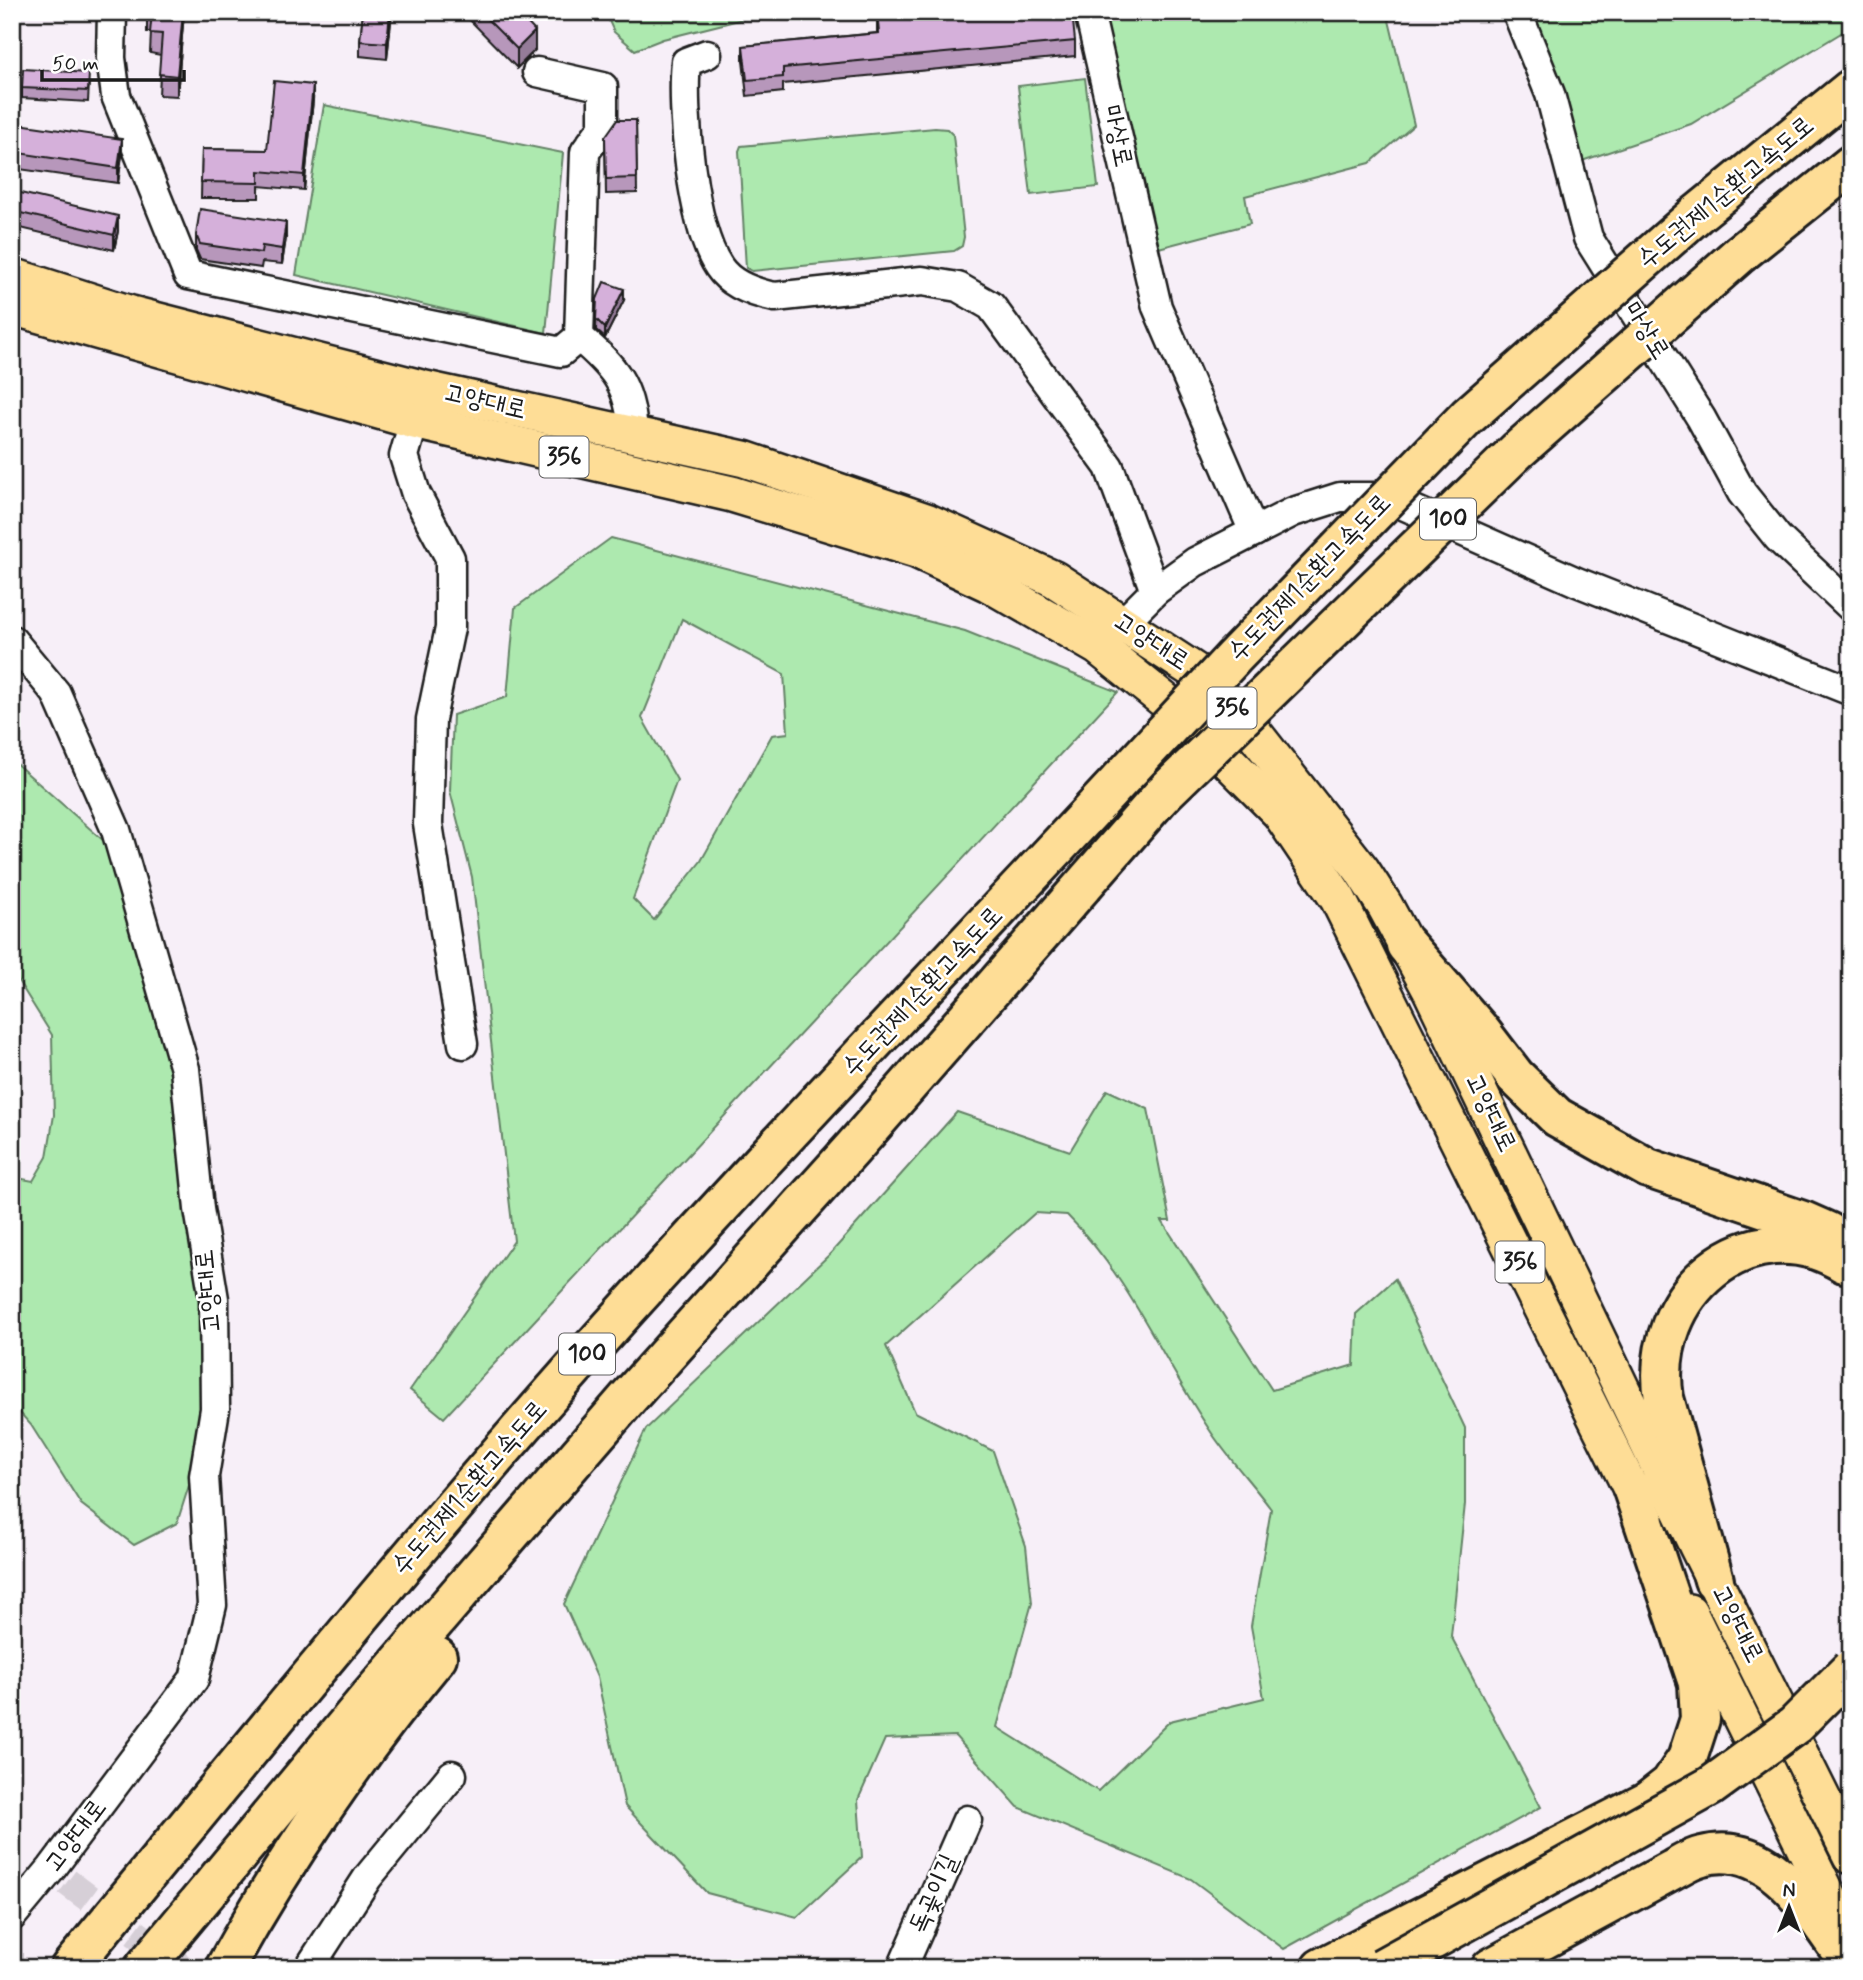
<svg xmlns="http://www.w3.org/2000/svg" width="1863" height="1980" font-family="Mynerve,'Poor Story',sans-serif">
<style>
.green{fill:#ade9af;stroke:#648266;stroke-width:2;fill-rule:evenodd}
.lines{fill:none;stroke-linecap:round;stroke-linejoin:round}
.minor-tunnel{stroke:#d6cfd7;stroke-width:28;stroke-dasharray:28 14;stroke-linecap:butt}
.minor-casing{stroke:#1c1c1c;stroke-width:33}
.major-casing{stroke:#1c1c1c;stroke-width:40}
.highway-casing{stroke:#1c1c1c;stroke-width:44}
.minor{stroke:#fff;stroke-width:28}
.major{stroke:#fedd96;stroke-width:35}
.highway{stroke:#fedd96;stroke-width:38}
.highway-bridge-casing{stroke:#1c1c1c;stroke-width:44;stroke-linecap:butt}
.highway-bridge{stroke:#fedd96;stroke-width:38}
.wall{fill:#b797bb;stroke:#1c1c1c;stroke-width:2}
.shaded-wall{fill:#957b99;stroke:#1c1c1c;stroke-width:2}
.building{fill:#d5b0da;stroke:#1c1c1c;stroke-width:2}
.labels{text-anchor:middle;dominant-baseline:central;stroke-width:5;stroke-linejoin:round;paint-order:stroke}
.shield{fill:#fff;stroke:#606060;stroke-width:2}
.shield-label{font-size:24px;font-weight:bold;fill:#1c1c1c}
.street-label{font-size:26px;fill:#1c1c1c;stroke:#fff}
</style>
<rect width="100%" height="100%" fill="#f7eff8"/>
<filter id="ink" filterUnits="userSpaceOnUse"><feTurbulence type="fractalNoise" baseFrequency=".0143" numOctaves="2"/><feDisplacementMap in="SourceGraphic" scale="14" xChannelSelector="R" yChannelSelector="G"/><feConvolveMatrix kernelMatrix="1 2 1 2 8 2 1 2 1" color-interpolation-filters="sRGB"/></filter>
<g filter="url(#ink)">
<g class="green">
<polygon points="605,12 771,12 663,39 635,50 614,32"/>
<polygon points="1101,12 1387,12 1414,125 1370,163 1245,196 1250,224 1151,250"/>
<polygon points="1528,12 1851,12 1851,27 1691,124 1576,163"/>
<polygon points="1085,78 1098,187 1031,195 1018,86"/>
<polygon points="324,105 563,153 546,333 296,275"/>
<polygon points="935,128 947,129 953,135 964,237 962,246 954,251 752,271 746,268 739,151 741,146"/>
<path d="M 611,538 L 965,631 L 1118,692 L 444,1418 L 410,1390 L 514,1241 L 472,877 L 450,791 L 453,715 L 507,697 L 515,608 ZM 682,619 L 784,674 L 788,733 L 772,735 L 701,861 L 654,920 L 633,899 L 677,780 L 642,718 Z"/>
<polygon points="12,760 104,841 174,1079 211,1369 192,1476 177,1523 134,1545 81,1504 31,1425 12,1404 12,1177 33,1181 47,1157 54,1115 52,1035 12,971"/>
<path d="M 1107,1090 L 1148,1109 L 1170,1221 L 1162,1221 L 1272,1390 L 1354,1365 L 1356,1314 L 1395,1279 L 1465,1428 L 1465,1504 L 1451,1636 L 1541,1807 L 1284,1949 L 1191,1879 L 1018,1807 L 955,1736 L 885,1739 L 858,1800 L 862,1857 L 797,1917 L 707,1893 L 625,1806 L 597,1677 L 564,1604 L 646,1429 L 830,1254 L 957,1112 L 1070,1151 ZM 1035,1213 L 1067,1215 C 1129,1277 1161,1357 1209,1429 C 1227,1457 1251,1482 1271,1509 L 1251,1626 L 1264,1698 L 1170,1721 L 1098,1791 L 997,1727 L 1032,1603 L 1026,1546 L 993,1451 L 915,1412 L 886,1346 Z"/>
</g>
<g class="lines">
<polyline class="minor-tunnel" points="67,1882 182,1968"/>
<g class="minor-casing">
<g id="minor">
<polyline points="112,12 111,58 116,96 188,275 561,352 579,337 585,152 603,127 603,87 537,72"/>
<polyline points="1089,12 1157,307 1254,532"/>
<polyline points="1517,12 1550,94 1588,238 1701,418 1742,493 1778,538 1851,607"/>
<path d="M 707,54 L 686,62 C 681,111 692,227 719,267 C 731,285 755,293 775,297 L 922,281 L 958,287 L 991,306 L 1109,467 L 1155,591"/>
<path d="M 579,337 C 614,367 630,384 633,432 L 640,437"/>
<polyline points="414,421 404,456 416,494 450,558 450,628 431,719 428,824 463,1044"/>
<polyline points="1108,638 1155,591 1195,562 1293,512 1340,497 1385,497 1577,582 1851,691"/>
<polyline points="12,640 56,693 116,830 185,1069 199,1209 214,1299 215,1409 204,1476 212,1605 194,1679 52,1868 12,1916"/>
<polyline points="309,1968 368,1877 452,1775"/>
<polyline points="902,1968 967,1820"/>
</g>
</g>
<g class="major-casing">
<g id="major">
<polyline points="12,276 131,314 421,388 744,459 926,521 1054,579 1201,675 1248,725 1361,869 1385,906 1431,991 1697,1546 1851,1856"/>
<polyline points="12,307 414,421 732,494 916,550 989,584 1098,647 1179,712 1280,813 1338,899 1645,1517"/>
<polyline points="1689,1612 1851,1942"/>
</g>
</g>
<g class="highway-casing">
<g id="highway">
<polyline points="1696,215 1851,89"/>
<polyline points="1741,253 1851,165"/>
<polyline points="1406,945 1479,1029 1515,1076 1557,1117 1648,1168 1803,1221 1828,1232 1851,1247"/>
<path d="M 1714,1580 L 1664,1398 C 1647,1295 1749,1205 1844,1263"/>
<path d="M 70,1968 C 236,1767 400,1564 573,1369 C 755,1165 946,967 1132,767"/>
<polyline points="144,1968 366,1701 628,1398 853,1148 1163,794"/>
<path d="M 225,1968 C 283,1862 360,1750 437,1657"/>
<polyline points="1321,1968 1647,1802 1670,1784 1687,1759 1700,1719 1698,1683 1633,1490"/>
<path d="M 1491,1968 L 1672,1870 C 1681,1865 1692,1858 1702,1856 C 1773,1837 1816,1919 1851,1965"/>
</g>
</g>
<use href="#minor" class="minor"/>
<use href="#major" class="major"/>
<use href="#highway" class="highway"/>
<g class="highway-bridge-casing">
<g id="highway-bridge">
<polyline points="1132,767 1234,657 1468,416 1696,215"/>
<polyline points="1163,794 1517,451 1741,253"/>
<polyline points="1382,1968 1711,1786 1795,1725 1851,1669"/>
</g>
</g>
<use href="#highway-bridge" class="highway-bridge"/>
</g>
<g class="wall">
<polygon points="73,12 90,12 90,17 73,16"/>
<polygon points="147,12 184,12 177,96 159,95 161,55 150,53 151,32 147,32"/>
<polygon points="363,12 392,12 387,59 360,56 360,41"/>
<polygon points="462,12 517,12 535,50 517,68"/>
<polygon points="877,12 1006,15 1075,41 1075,56 783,84 783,92 747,96 743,61 743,46 877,33"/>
<polygon points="89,83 88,102 22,98 22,88"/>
<polygon points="313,100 304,190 259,186 259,198 201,198 202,149 267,150"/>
<polygon points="636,120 637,193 606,194 605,137"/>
<polygon points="12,123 122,155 118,183 12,168"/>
<polygon points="12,191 118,231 114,250 12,226"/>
<polygon points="196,235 286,238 282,264 262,262 261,268 200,259 196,250"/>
<polygon points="597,299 624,300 605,338 596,330"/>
</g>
<g class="shaded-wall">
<polygon points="183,12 184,12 177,96 177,76"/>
<polygon points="390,12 392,12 387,59 387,43"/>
<polygon points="535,31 535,50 517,68 517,49"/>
<polygon points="313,85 313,100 304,190 304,175"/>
<polygon points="122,139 122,155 118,183 118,168"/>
<polygon points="118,216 118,231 114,250 114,235"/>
<polygon points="286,222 286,238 282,264 282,249"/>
<polygon points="624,289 624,300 605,338 605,328"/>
</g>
<g class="building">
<polygon points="152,12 183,12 177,76 159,74 162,34 150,33"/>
<polygon points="363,12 390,12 387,43 360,41"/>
<polygon points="480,12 517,12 535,31 517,49"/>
<polygon points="877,12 1005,12 1006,15 1037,12 1072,12 1075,41 783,68 783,77 747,80 743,46 879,33"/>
<polygon points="23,69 89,73 88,91 22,88"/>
<polygon points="274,81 313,85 304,175 259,171 259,183 201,182 202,149 267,150"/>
<polygon points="617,120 636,120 637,178 606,179 605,137"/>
<polygon points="12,123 122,139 118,168 12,152"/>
<polygon points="12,191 118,216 114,235 12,211"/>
<polygon points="200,209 286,222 282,249 262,246 261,253 200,244 196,235"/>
<polygon points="604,282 624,289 605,328 596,319 597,299"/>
</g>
</g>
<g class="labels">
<g class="shield">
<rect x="539.5" y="436.5" width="49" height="41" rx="5"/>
<rect x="1420" y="498.5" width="56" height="41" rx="5"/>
<rect x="1207.5" y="687.5" width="49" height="41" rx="5"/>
<rect x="1495.5" y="1241.5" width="49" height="41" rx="5"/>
<rect x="559" y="1333.5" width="56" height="41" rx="5"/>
</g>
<g class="shield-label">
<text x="564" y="457">356</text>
<text x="1448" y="519">100</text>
<text x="1232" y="708">356</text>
<text x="1520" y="1262">356</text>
<text x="587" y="1354">100</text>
</g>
<g class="street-label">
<text transform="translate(1117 136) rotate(78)">마상로</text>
<text transform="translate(1726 193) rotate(-40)">수도권제1순환고속도로</text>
<text transform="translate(1646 331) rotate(58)">마상로</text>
<text transform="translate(485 402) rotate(13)">고양대로</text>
<text transform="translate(1310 578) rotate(-46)">수도권제1순환고속도로</text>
<text transform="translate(1151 642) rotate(33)">고양대로</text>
<text transform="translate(923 992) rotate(-47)">수도권제1순환고속도로</text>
<text transform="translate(1490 1113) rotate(64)">고양대로</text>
<text transform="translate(209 1291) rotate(-96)">고양대로</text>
<text transform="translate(470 1488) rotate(-49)">수도권제1순환고속도로</text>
<text transform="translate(1737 1624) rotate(63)">고양대로</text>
<text transform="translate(76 1836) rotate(-53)">고양대로</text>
<text transform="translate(934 1894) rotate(-66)">독곶이길</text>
</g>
</g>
<rect width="1863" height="1980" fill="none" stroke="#fff" stroke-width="42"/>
<rect x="21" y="21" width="1821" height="1938" fill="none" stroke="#1c1c1c" stroke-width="2.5" filter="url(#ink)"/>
<g transform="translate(1789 1907)" stroke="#ffffff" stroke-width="5" paint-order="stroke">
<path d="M0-5L12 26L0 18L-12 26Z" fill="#1c1c1c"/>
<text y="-10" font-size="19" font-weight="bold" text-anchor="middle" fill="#1c1c1c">N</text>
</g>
<path d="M42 70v10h142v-10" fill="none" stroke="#1c1c1c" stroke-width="3.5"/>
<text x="52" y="70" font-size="21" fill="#1c1c1c" stroke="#ffffff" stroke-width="5" paint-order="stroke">50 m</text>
</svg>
